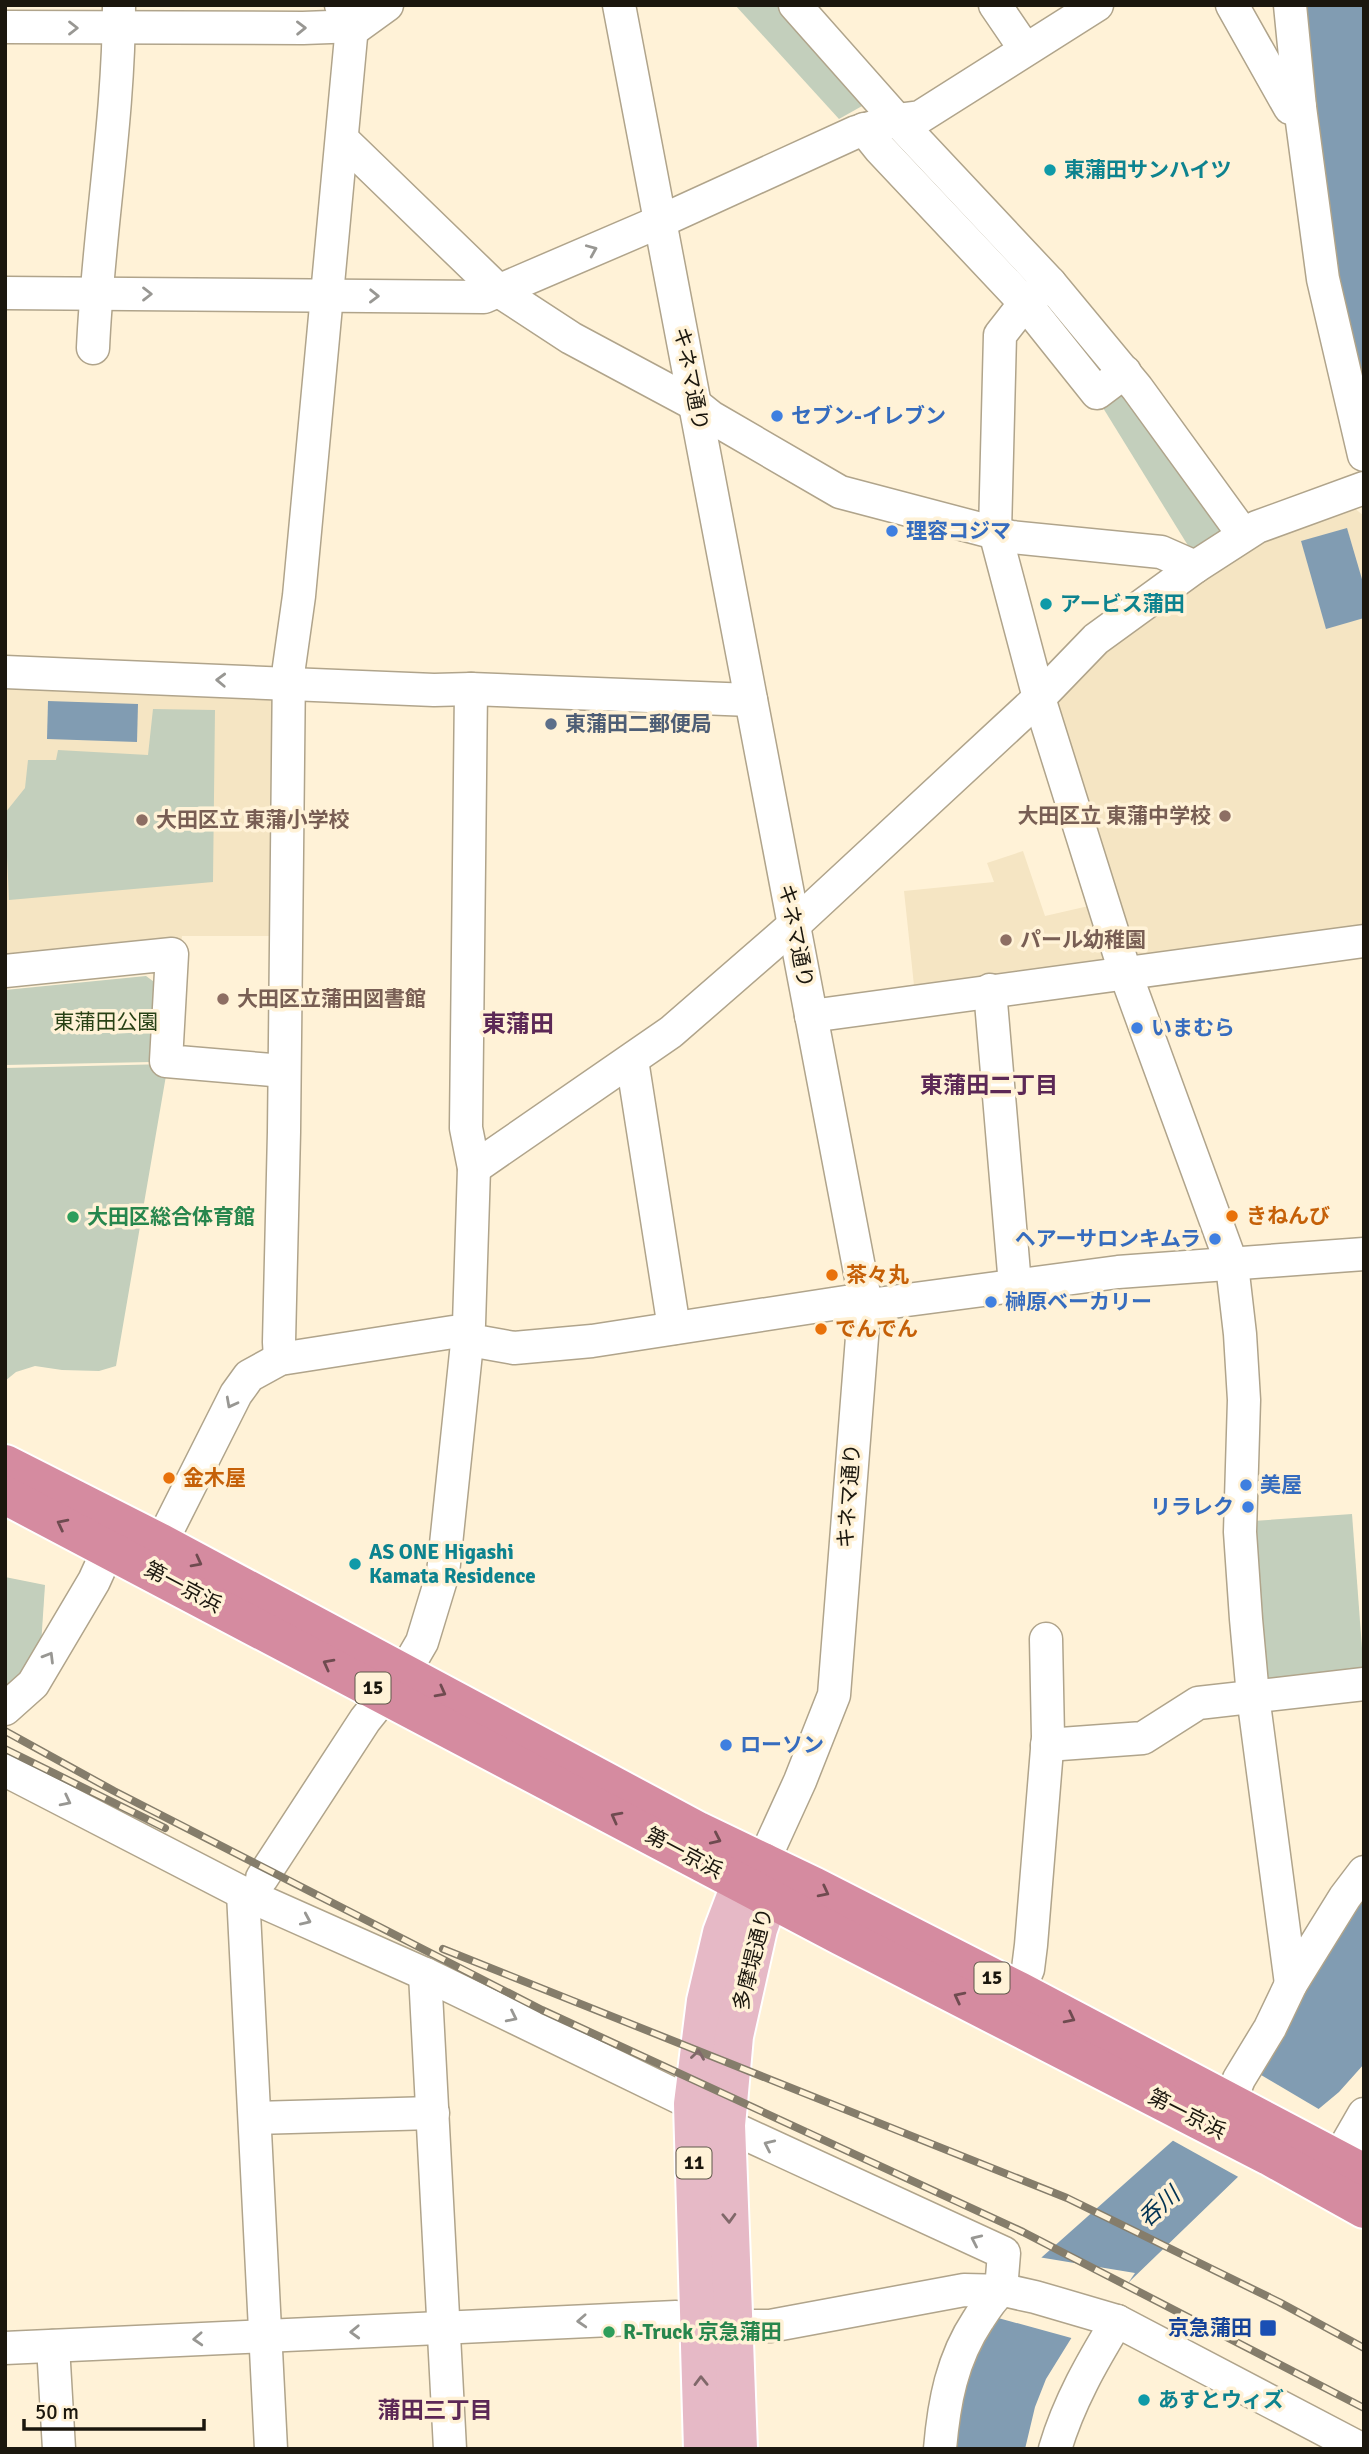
<svg xmlns="http://www.w3.org/2000/svg" width="1369" height="2454" font-family="Signika,'Noto Sans JP',sans-serif">
<style>
.built{fill:#f5e5c3}
.green{fill:#c3cfbc}
.water{fill:#819cb2}
.pier{fill:#fff2d7}
.lines{fill:none;stroke-linecap:round;stroke-linejoin:round}
.minor-casing{stroke:#b0a48b;stroke-width:35}
.major-casing{stroke:#fff;stroke-width:42}
.highway-casing{stroke:#fff;stroke-width:42}
.minor{stroke:#fff;stroke-width:32}
.major{stroke:#e6b9c6;stroke-width:38}
.highway{stroke:#d58ba0;stroke-width:38}
.rail-casing{stroke:#857d6b;stroke-width:8}
.rail{stroke:#fff2d7;stroke-width:5;stroke-dasharray:16;stroke-linecap:butt}
.oneway{stroke:#989793}
.oneway2{stroke:#6f4b50}
.oneway3{stroke:#80686a}
.culture-dot{fill:#0f9aa8;stroke:#fff2d7;stroke-width:2.5}
.shop-dot{fill:#3f7fe0;stroke:#fff2d7;stroke-width:2.5}
.service-dot{fill:#5c6f8a;stroke:#fff2d7;stroke-width:2.5}
.education-dot{fill:#8d6e63;stroke:#fff2d7;stroke-width:2.5}
.food-dot{fill:#e8710a;stroke:#fff2d7;stroke-width:2.5}
.leisure-dot{fill:#2e9e5b;stroke:#fff2d7;stroke-width:2.5}
.transit-dot{fill:#1a4fb4;stroke:#fff2d7;stroke-width:2.5}
.labels{text-anchor:middle;dominant-baseline:central;stroke-width:7;stroke-linejoin:round;paint-order:stroke}
.shield{fill:#fff2d7;stroke:#5f594a;stroke-width:2}
.shield-label{font-size:19px;font-weight:bold;fill:#1b170e}
.culture-label{font-size:21px;font-weight:bold;fill:#0d838f;stroke:#fff2d7;text-anchor:start}
.street-label{font-size:21px;fill:#1b170e;stroke:#fff2d7}
.shop-label{font-size:21px;font-weight:bold;fill:#366cbe;stroke:#fff2d7;text-anchor:start}
.service-label{font-size:21px;font-weight:bold;fill:#4e5e75;stroke:#fff2d7;text-anchor:start}
.education-label{font-size:21px;font-weight:bold;fill:#785e54;stroke:#fff2d7;text-anchor:start}
.park-label{font-size:21px;fill:#284115;stroke:#fff2d7}
.food-label{font-size:21px;font-weight:bold;fill:#c56008;stroke:#fff2d7;text-anchor:start}
.leisure-label{font-size:21px;font-weight:bold;fill:#27864d;stroke:#fff2d7;text-anchor:start}
.transit-label{font-size:21px;font-weight:bold;fill:#164399;stroke:#fff2d7;text-anchor:end}
.neighbourhood-label{font-size:23px;font-weight:bold;fill:#5c2856;stroke:#fff2d7}
.water-label{font-size:23px;font-style:italic;fill:#023353;stroke:#fff2d7}
.quarter-label{font-size:24px;font-weight:bold;fill:#5c2856;stroke:#fff2d7}
</style>
<rect width="100%" height="100%" fill="#fff2d7"/>
<g class="built">
<polygon points="1348,503 1364,516 1364,926 1129,957 1054,707 1056,694 1116,640 1256,534"/>
<polygon points="5,687 272,692 281,704 277,936 182,936 181,947 5,965"/>
<polygon points="1023,851 1045,916 1093,905 1110,964 915,995 904,891 994,882 987,863"/>
</g>
<g class="green">
<polygon points="735,5 783,5 871,101 839,119"/>
<polygon points="1118,387 1227,526 1192,552 1100,403"/>
<polygon points="153,709 215,710 213,882 9,900 5,813 25,788 28,760 56,760 58,750 148,755"/>
<polygon points="146,976 157,984 151,1062 5,1065 5,990"/>
<polygon points="168,1064 116,1366 99,1371 62,1370 35,1366 16,1372 5,1381 5,1068"/>
<polygon points="1352,1514 1364,1675 1269,1683 1259,1670 1253,1521"/>
<polygon points="5,1577 45,1585 41,1645 5,1699"/>
</g>
<g class="water">
<polygon points="1303,5 1364,5 1364,409 1332,240"/>
<polygon points="1347,528 1364,586 1364,618 1326,629 1301,541"/>
<polygon points="48,701 138,704 137,742 47,739"/>
<polygon points="1364,1886 1364,2064 1339,2092 1242,2173 1072,2337 1046,2379 1035,2407 1025,2449 950,2449 951,2429 980,2339 1042,2257 1186,2129 1262,2065 1283,2039 1310,1968"/>
</g>
<g class="pier">
<polygon points="1251,2069 1322,2111 1242,2179 1170,2139"/>
<polygon points="1038,2257 1135,2273 1120,2295 1075,2339 991,2316"/>
</g>
<g class="lines">
<g class="minor-casing">
<g id="minor">
<polyline points="619,5 865,1299 834,1695 800,1781 763,1862"/>
<polyline points="795,5 897,120 1050,283 1137,388 1243,534"/>
<polyline points="995,5 1025,49"/>
<polyline points="1232,5 1290,108 1300,107"/>
<polyline points="1290,5 1300,107 1323,279 1364,455"/>
<polyline points="5,27 303,28 358,26 387,5"/>
<polyline points="864,129 880,149 1025,303 1097,393 1125,372"/>
<polyline points="343,140 499,291 571,338 696,405 711,417 840,492 1011,537 1161,552 1195,567"/>
<polyline points="1050,283 1025,303 1000,335 995,532 1039,698 1125,972 1232,1265 1240,1334 1244,1400 1240,1532 1246,1619 1253,1696 1291,1984"/>
<polyline points="5,293 484,297 661,221 856,132 897,120 920,117 1097,5"/>
<path d="M 93,348 C 98,234 119,120 119,5"/>
<polyline points="5,672 434,690 471,689 751,700"/>
<polyline points="5,971 172,954 166,1061 284,1071"/>
<polyline points="990,990 1015,1285"/>
<polyline points="811,1016 1364,941"/>
<polyline points="632,1060 674,1328"/>
<polyline points="474,1168 671,1032 794,925 1039,698 1096,639 1195,567 1257,527 1364,488"/>
<polyline points="280,1359 279,1342 284,1132 289,667 299,596 352,26 341,5"/>
<polyline points="161,1543 236,1394 249,1376 280,1359 453,1332 468,1334 475,1341 514,1348 592,1341 865,1299 877,1304 1118,1272 1364,1254"/>
<polyline points="404,1673 422,1642 443,1573 469,1324 474,1168 466,1128 471,689"/>
<polyline points="5,1709 33,1684 94,1581 109,1548"/>
<polyline points="1047,1745 1143,1738 1198,1703 1364,1684"/>
<polyline points="5,1770 243,1893 425,1974 693,2104"/>
<polyline points="262,1878 365,1720 385,1695"/>
<polyline points="243,1893 271,2449"/>
<polyline points="425,1974 450,2449"/>
<polyline points="1019,1991 1028,1969 1031,1945 1048,1737 1046,1639"/>
<polyline points="1230,2101 1239,2079 1270,2028 1291,1984 1345,1897 1364,1872"/>
<polyline points="255,2118 433,2113"/>
<path d="M 726,2125 L 1004,2253 L 1001,2290 C 991,2299 985,2309 978,2320 C 952,2359 944,2402 940,2449"/>
<polyline points="1326,2180 1364,2114"/>
<polyline points="53,2346 59,2449"/>
<polyline points="5,2348 676,2317 734,2326 770,2326 964,2290 1008,2291 1035,2297 1117,2321 1361,2449"/>
<path d="M 1055,2449 C 1069,2402 1092,2362 1117,2321"/>
</g>
</g>
<g class="major-casing">
<g id="major">
<polyline points="703,2449 693,2104 706,2001 722,1933 741,1883 763,1862"/>
<polyline points="738,2449 726,2125 734,2036 758,1929 769,1897 764,1865"/>
</g>
</g>
<g class="highway-casing">
<g id="highway">
<polyline points="5,1464 161,1543 698,1831 815,1887 1019,1991 1364,2173"/>
<polyline points="5,1495 841,1936 1269,2156 1364,2209"/>
</g>
</g>
<use href="#minor" class="minor"/>
<use href="#major" class="major"/>
<use href="#highway" class="highway"/>
<g class="rail-casing">
<g id="rail">
<polyline points="5,1731 114,1791 542,2010 1023,2232 1364,2408"/>
<polyline points="5,1749 165,1828"/>
<polyline points="443,1949 1067,2198 1279,2302 1364,2348"/>
</g>
</g>
<use href="#rail" class="rail"/>
</g>
<defs><path id="oneway-chevron" d="M-2-3.5L2.5 0L-2 3.5" fill="none" stroke-width="1.6" stroke-linecap="round" stroke-linejoin="round" transform="scale(1.75)"/></defs>
<g class="oneway">
<use href="#oneway-chevron" transform="translate(73 28)"/>
<use href="#oneway-chevron" transform="translate(301 28) rotate(-1)"/>
<use href="#oneway-chevron" transform="translate(592 250) rotate(-23)"/>
<use href="#oneway-chevron" transform="translate(147 294)"/>
<use href="#oneway-chevron" transform="translate(374 296) rotate(1)"/>
<use href="#oneway-chevron" transform="translate(221 680) rotate(-178)"/>
<use href="#oneway-chevron" transform="translate(231 1403) rotate(118)"/>
<use href="#oneway-chevron" transform="translate(49 1657) rotate(-59)"/>
<use href="#oneway-chevron" transform="translate(66 1801) rotate(27)"/>
<use href="#oneway-chevron" transform="translate(306 1920) rotate(24)"/>
<use href="#oneway-chevron" transform="translate(512 2017) rotate(26)"/>
<use href="#oneway-chevron" transform="translate(769 2145) rotate(-155)"/>
<use href="#oneway-chevron" transform="translate(976 2240) rotate(-155)"/>
<use href="#oneway-chevron" transform="translate(582 2321) rotate(177)"/>
<use href="#oneway-chevron" transform="translate(355 2332) rotate(178)"/>
<use href="#oneway-chevron" transform="translate(198 2339) rotate(177)"/>
</g>
<g class="oneway2">
<use href="#oneway-chevron" transform="translate(62 1524) rotate(-153)"/>
<use href="#oneway-chevron" transform="translate(197 1562) rotate(28)"/>
<use href="#oneway-chevron" transform="translate(328 1664) rotate(-152)"/>
<use href="#oneway-chevron" transform="translate(441 1692) rotate(28)"/>
<use href="#oneway-chevron" transform="translate(616 1817) rotate(-152)"/>
<use href="#oneway-chevron" transform="translate(716 1839) rotate(25)"/>
<use href="#oneway-chevron" transform="translate(824 1892) rotate(27)"/>
<use href="#oneway-chevron" transform="translate(959 1997) rotate(-153)"/>
<use href="#oneway-chevron" transform="translate(1070 2018) rotate(27)"/>
</g>
<g class="oneway3">
<use href="#oneway-chevron" transform="translate(698 2055) rotate(-82)"/>
<use href="#oneway-chevron" transform="translate(729 2218) rotate(88)"/>
<use href="#oneway-chevron" transform="translate(701 2381) rotate(-91)"/>
</g>
<g class="culture-dot">
<circle cx="1050" cy="170" r="7"/>
<circle cx="1046" cy="604" r="7"/>
<circle cx="355" cy="1564" r="7"/>
<circle cx="1144" cy="2400" r="7"/>
</g>
<g class="shop-dot">
<circle cx="777" cy="416" r="7"/>
<circle cx="892" cy="531" r="7"/>
<circle cx="1137" cy="1028" r="7"/>
<circle cx="1215" cy="1239" r="7"/>
<circle cx="991" cy="1302" r="7"/>
<circle cx="1246" cy="1485" r="7"/>
<circle cx="1248" cy="1507" r="7"/>
<circle cx="726" cy="1745" r="7"/>
</g>
<circle class="service-dot" cx="551" cy="724" r="7"/>
<g class="education-dot">
<circle cx="1225" cy="816" r="7"/>
<circle cx="142" cy="820" r="7"/>
<circle cx="1006" cy="940" r="7"/>
<circle cx="223" cy="999" r="7"/>
</g>
<g class="food-dot">
<circle cx="1232" cy="1216" r="7"/>
<circle cx="832" cy="1275" r="7"/>
<circle cx="821" cy="1329" r="7"/>
<circle cx="169" cy="1478" r="7"/>
</g>
<g class="leisure-dot">
<circle cx="73" cy="1217" r="7"/>
<circle cx="609" cy="2332" r="7"/>
</g>
<rect class="transit-dot" x="1259" y="2319" width="18" height="18" rx="3.5"/>
<g class="labels">
<g class="shield">
<rect x="355.5" y="1672.5" width="35" height="31" rx="5"/>
<rect x="974.5" y="1962.5" width="35" height="31" rx="5"/>
<rect x="676.5" y="2147.5" width="35" height="31" rx="5"/>
</g>
<g class="shield-label">
<text x="373" y="1688">15</text>
<text x="992" y="1978">15</text>
<text x="694" y="2163">11</text>
</g>
<g class="culture-label">
<text x="1064" y="170">東蒲田サンハイツ</text>
<text x="1060" y="604">アービス蒲田</text>
<text x="369" y="1552">AS ONE Higashi<tspan x="369" dy="24">Kamata Residence</tspan></text>
<text x="1158" y="2400">あすとウィズ</text>
</g>
<g class="street-label">
<text transform="translate(691 379) rotate(79)">キネマ通り</text>
<text transform="translate(796 936) rotate(79)">キネマ通り</text>
<text transform="translate(849 1496) rotate(-86)">キネマ通り</text>
<text transform="translate(183 1587) rotate(28)">第一京浜</text>
<text transform="translate(684 1853) rotate(28)">第一京浜</text>
<text transform="translate(753 1959) rotate(-76)">多摩堤通り</text>
<text transform="translate(1187 2114) rotate(27)">第一京浜</text>
</g>
<g class="shop-label">
<text x="791" y="416">セブン-イレブン</text>
<text x="906" y="531">理容コジマ</text>
<text x="1151" y="1028">いまむら</text>
<text x="1201" y="1239" text-anchor="end">ヘアーサロンキムラ</text>
<text x="1005" y="1302">榊原ベーカリー</text>
<text x="1260" y="1485">美屋</text>
<text x="1234" y="1507" text-anchor="end">リラレク</text>
<text x="740" y="1745">ローソン</text>
</g>
<g class="service-label">
<text x="565" y="724">東蒲田二郵便局</text>
</g>
<g class="education-label">
<text x="1211" y="816" text-anchor="end">大田区立 東蒲中学校</text>
<text x="156" y="820">大田区立 東蒲小学校</text>
<text x="1020" y="940">パール幼稚園</text>
<text x="237" y="999">大田区立蒲田図書館</text>
</g>
<g class="park-label">
<text x="106" y="1022">東蒲田公園</text>
</g>
<g class="food-label">
<text x="1246" y="1216">きねんび</text>
<text x="846" y="1275">茶々丸</text>
<text x="835" y="1329">でんでん</text>
<text x="183" y="1478">金木屋</text>
</g>
<g class="leisure-label">
<text x="87" y="1217">大田区総合体育館</text>
<text x="623" y="2332">R-Truck 京急蒲田</text>
</g>
<g class="transit-label">
<text x="1252" y="2328">京急蒲田</text>
</g>
<g class="neighbourhood-label">
<text x="989" y="1085">東蒲田二丁目</text>
<text x="435" y="2410">蒲田三丁目</text>
</g>
<g class="water-label">
<text transform="translate(1159 2207) rotate(-42)">呑川</text>
</g>
<g class="quarter-label">
<text x="518" y="1024">東蒲田</text>
</g>
</g>
<rect width="1369" height="2454" fill="none" stroke="#1b170e" stroke-width="14"/>
<path d="M24 2419v10h180v-10" fill="none" stroke="#1b170e" stroke-width="3.5"/>
<text x="35" y="2419" font-size="21" fill="#1b170e" stroke="#fff2d7" stroke-width="5" paint-order="stroke">50 m</text>
</svg>
